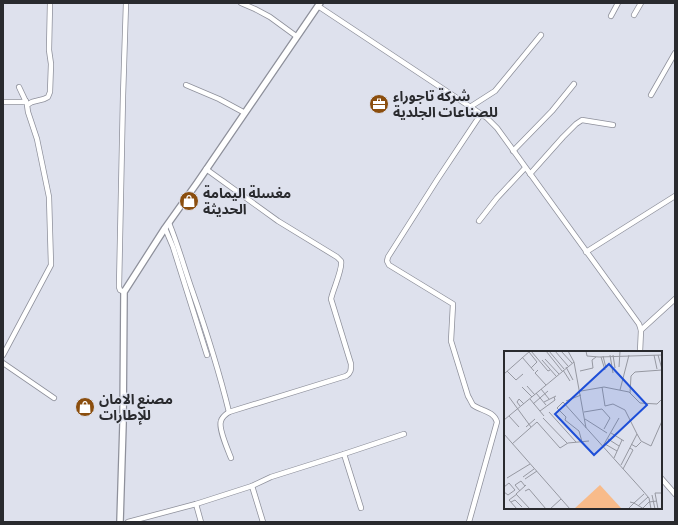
<svg xmlns="http://www.w3.org/2000/svg" width="678" height="525" font-family="'Zilla Slab','Noto Sans Arabic',serif">
<style>
.lines{fill:none;stroke-linecap:round;stroke-linejoin:round}
.minor-casing{stroke:#8e909b;stroke-width:6}
.tertiary-casing{stroke:#8e909b;stroke-width:8}
.minor{stroke:#fff;stroke-width:4.5}
.tertiary{stroke:#fff;stroke-width:5.5}
.labels{text-anchor:middle;dominant-baseline:central;stroke-width:3;stroke-linejoin:round;paint-order:stroke}
.poi-label{font-size:14px;font-weight:bold;fill:#292a2e;stroke:#dee1ed;text-anchor:start}
.inset-road{fill:none;stroke:#9698a1;stroke-width:1}
.view{fill:#1d4ed8;fill-opacity:0.15;stroke:#1d4ed8;stroke-width:2}
.inset-edge{fill:none;stroke:#292a2e;stroke-width:2}
</style>
<rect width="100%" height="100%" fill="#dee1ed"/>
<g class="lines">
<g class="minor-casing">
<g id="minor">
<polyline points="241,3 255,9 270,17 296,36"/>
<polyline points="318,6 481,114 487,118 497,128 639,324 641,330 640,352"/>
<polyline points="634,15 641,3"/>
<polyline points="611,16 618,3"/>
<polyline points="186,85 219,99 245,113"/>
<polyline points="19,87 27,104"/>
<polyline points="651,95 675,53"/>
<polyline points="3,102 23,102 26,101"/>
<polyline points="470,107 495,91 541,35"/>
<polyline points="513,151 552,111 574,84"/>
<path d="M 206,169 L 278,221 L 337,257 L 341,261 C 343,269 333,289 331,299 L 351,364 C 351,370 351,373 346,376 L 229,412 C 226,414 222,417 221,421 C 218,428 228,450 231,458"/>
<polyline points="530,174 563,137 576,124 582,120 613,125"/>
<polyline points="479,221 497,198 525,168"/>
<path d="M 169,223 C 178,245 184,267 192,290 C 206,330 219,371 229,412"/>
<polyline points="165,228 173,247 207,355"/>
<polyline points="586,252 675,196"/>
<polyline points="124,292 120,290 119,287 123,96 126,3"/>
<polyline points="641,330 675,299"/>
<polyline points="3,355 51,265 49,197 37,139 28,112 27,105 32,102 44,99 48,97 50,92 51,64 49,50 50,3"/>
<polyline points="3,363 54,398"/>
<polyline points="344,454 361,508"/>
<polyline points="661,478 675,494"/>
<polyline points="252,486 263,522"/>
<polyline points="196,504 201,522"/>
<polyline points="128,522 196,504 252,486 271,477 344,454 404,434"/>
<path d="M 469,522 L 497,422 C 494,411 481,411 473,405 C 471,402 470,399 468,396 L 451,341 L 453,304 L 389,265 L 387,261 L 388,257 L 437,180 L 481,114"/>
</g>
</g>
<g class="tertiary-casing">
<polyline id="tertiary" points="120,522 123,424 124,292 165,228 197,183 320,3"/>
</g>
<use href="#minor" class="minor"/>
<use href="#tertiary" class="tertiary"/>
</g>
<defs>
<g id="office-disc" transform="scale(1)"><circle r="9.5" fill="#8b4e0e" stroke="#dee1ed"/><path d="M-6-3h4V-5.5h4V-3h4V5H-6ZM-1-4.5V-3h2v-1.5ZM-6 0V1H6V0Z" fill="#fff"/></g>
<g id="shop-disc" transform="scale(1)"><circle r="9.5" fill="#8b4e0e" stroke="#dee1ed"/><path d="M-5-2.5h2.3a2.7 3.5 0 0 1 5.4 0H5L5.5 6h-11ZM-1.5-2.5h3a1.5 2.3 0 0 0-3 0Z" fill="#fff"/></g>
</defs>
<g fill-rule="evenodd">
<use href="#office-disc" x="379" y="104"/>
<use href="#shop-disc" x="189" y="201"/>
<use href="#shop-disc" x="85" y="407"/>
</g>
<g class="labels">
<g class="poi-label">
<text x="393" y="96">شركة تاجوراء<tspan x="393" dy="16">للصناعات الجلدية</tspan></text>
<text x="203" y="193">مغسلة اليمامة<tspan x="203" dy="16">الحديثة</tspan></text>
<text x="99" y="399">مصنع الامان<tspan x="99" dy="16">للإطارات</tspan></text>
</g>
</g>
<g transform="translate(504 351)">
<rect width="158" height="158" fill="#dee1ed"/>
<path d="M 96,134 L 117,157 L 70,158 Z" fill="#f8bb8a"/>
<path class="inset-road" d="M 27,0 L 44,20 L 46,19M 42,0 L 58,20M 45,0 L 60,18M 51,0 L 64,15M 57,0 L 68,12M 82,0 L 83,5 L 95,6 L 158,4M 25,1 L 33,11 L 27,17M 106,4 L 109,22M 109,4 L 111,17M 150,4 L 153,18M 154,4 L 158,18M 99,5 L 102,17M 18,6 L 30,20M 97,6 L 101,19M 41,8 L 55,23M 38,9 L 52,25M 70,11 L 82,77M 62,16 L 69,29M 115,16 L 116,0M 34,19 L 31,22 L 42,34M 59,19 L 66,30M 3,20 L 12,29 L 19,23M 76,20 L 89,17 L 88,9 L 92,6M 0,23 L 26,0M 23,35 L 31,44M 18,36 L 28,46M 98,36 L 101,55 L 109,53 L 121,59 L 133,83M 37,38 L 45,48M 116,39 L 125,4M 77,40 L 100,36 L 125,41 L 136,52 L 153,53 L 158,48M 32,42 L 42,54M 126,42 L 127,25 L 131,21 L 158,19M 5,46 L 27,76M 26,48 L 40,65M 62,50 L 77,44M 40,51 L 52,45M 29,53 L 44,40M 16,55 L 13,51 L 15,48 L 20,53M 36,60 L 51,49 L 50,46M 45,61 L 72,91M 80,61 L 98,58 L 106,67 L 100,78M 5,65 L 15,76M 39,67 L 63,92M 81,68 L 103,82M 0,69 L 70,11 L 64,0M 22,76 L 31,68M 107,82 L 120,90M 0,83 L 66,158M 104,88 L 115,95M 78,91 L 75,80 L 61,69 L 62,66 L 53,57 L 59,51 L 139,140 L 145,147 L 147,158M 8,93 L 33,71 L 56,97 L 64,92 L 85,90M 101,93 L 113,100M 127,93 L 132,96 L 137,91M 99,95 L 115,67M 110,107 L 118,89M 117,114 L 133,83 L 137,90 L 147,95 L 158,70M 119,118 L 129,99 L 126,97M 19,126 L 30,118M 3,127 L 26,113M 21,128 L 33,120M 22,134 L 12,143 L 26,158M 0,136 L 5,132 L 11,139 L 4,144 L 0,141M 16,140 L 11,134 L 17,130 L 21,135M 21,140 L 25,138 L 42,158M 148,144 L 151,158M 7,151 L 11,149 L 18,156M 134,155 L 144,146M 139,157 L 145,151 L 153,150M 13,158 L 5,149 L 13,143M 46,158 L 57,148M 124,158 L 130,152 L 126,151M 140,158 L 130,152 L 140,143M 154,158 L 151,142 L 158,142"/>
<path class="view" d="M 105,13 L 143,54 L 90,104 L 51,63 Z"/>
<rect width="158" height="158" class="inset-edge"/>
</g>
<rect width="678" height="525" fill="none" stroke="#292a2e" stroke-width="8"/>
</svg>
